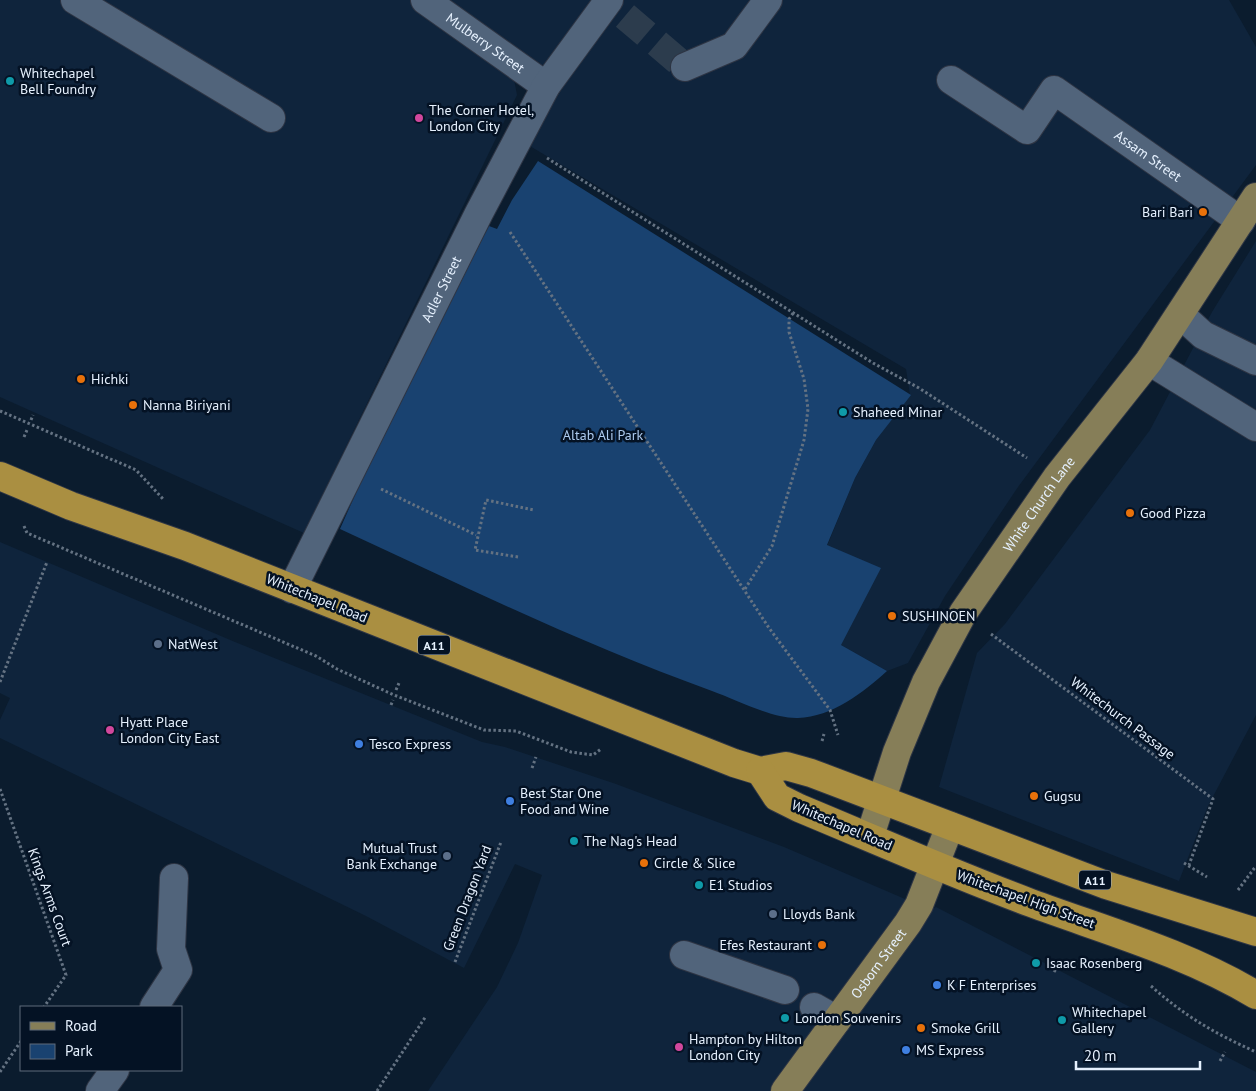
<svg xmlns="http://www.w3.org/2000/svg" width="1256" height="1091" font-family="'PT Sans',sans-serif">
<style>
.built{fill:#0f243c}
.green{fill:#194270}
.lines{fill:none;stroke-linecap:round;stroke-linejoin:round}
.minor-tunnel{stroke:#2c3c4d;stroke-width:28;stroke-dasharray:28 14;stroke-linecap:butt}
.minor-casing{stroke:#2e3544;stroke-width:30}
.major-casing{stroke:#2e3544;stroke-width:30}
.highway-casing{stroke:#2e3544;stroke-width:30}
.path{stroke:#647282;stroke-width:3;stroke-dasharray:2.5 2.5;stroke-linecap:butt}
.minor{stroke:#51647b;stroke-width:28}
.major{stroke:#867e58;stroke-width:28}
.highway{stroke:#aa8f41;stroke-width:28}
.culture-dot{fill:#0f9aa8;stroke:#041224;stroke-width:2}
.hotel-dot{fill:#d1479c;stroke:#041224;stroke-width:2}
.food-dot{fill:#e8710a;stroke:#041224;stroke-width:2}
.service-dot{fill:#5c6f8a;stroke:#041224;stroke-width:2}
.shop-dot{fill:#3f7fe0;stroke:#041224;stroke-width:2}
.labels{text-anchor:middle;dominant-baseline:central;stroke-width:5;stroke-linejoin:round;paint-order:stroke}
.shield{fill:#041224;stroke:#a2aebd;stroke-width:1}
.shield-label{font-size:12px;font-weight:bold;fill:#e6f1fe}
.street-label{font-size:14px;fill:#e6f1fe;stroke:#041224}
.poi-label{font-size:14px;fill:#e6f1fe;stroke:#041224;text-anchor:start}
.park-label{font-size:14px;fill:#adcbef;stroke:#041224}
</style>
<rect width="100%" height="100%" fill="#0b1c2e"/>
<g class="built">
<polygon points="0,0 410,0 512,69 517,95 304,533 0,397"/>
<polygon points="426,0 1229,0 1256,47 1256,165 1018,487 945,596 908,663 887,671 841,645 827,546 855,478 876,440 910,395 906,369 518,139 547,85"/>
<polygon points="1256,241 1256,715 1208,806 1179,881 939,787 977,653 1005,624 1150,430 1212,312"/>
<polygon points="0,542 235,642 482,742 505,747 616,784 784,847 919,905 909,923 936,907 1256,1072 1256,1091 428,1091 497,987 518,943 542,875 515,864 464,968 366,916 0,738 0,720 10,698 0,693"/>
</g>
<path class="green" d="M 538,161 L 911,395 L 876,440 L 855,478 L 827,545 L 881,568 L 841,645 L 887,671 C 864,692 832,717 798,718 C 773,719 737,700 712,691 C 584,645 463,586 340,529 C 385,426 436,325 489,226 L 497,229 L 512,200 Z"/>
<g class="lines">
<polyline class="minor-tunnel" points="625,16 685,67"/>
<g class="minor-casing">
<g id="minor">
<polyline points="75,0 271,118"/>
<path id="s1" d="M 425,0 L 546,86"/>
<polyline points="685,67 734,46 768,0"/>
<path id="s2" d="M 951,80 L 1027,130 L 1054,90 L 1241,221"/>
<polyline points="1181,315 1203,335 1256,361"/>
<polyline points="1149,361 1256,427"/>
<path id="s3" d="M 292,589 L 479,213 L 546,86 L 609,0"/>
<polyline points="684,955 785,990"/>
<polyline points="154,1007 178,970 171,949 174,878"/>
<polyline points="814,1007 837,1020"/>
<polyline points="100,1091 115,1070"/>
</g>
</g>
<g class="major-casing">
<g id="major">
<path id="s4" d="M 870,836 L 897,752 L 926,682 L 963,613 L 1057,477 L 1149,361 L 1256,197"/>
<path id="s5" d="M 785,1091 L 908,923 L 919,905 L 950,826"/>
</g>
</g>
<g class="highway-casing">
<g id="highway">
<polyline points="0,476 71,506 185,546 734,763 760,771 786,766 811,773 1106,885 1256,932"/>
<path d="M 760,771 L 777,797 L 799,808 C 876,840 953,874 1031,903 C 1107,931 1186,953 1256,995"/>
</g>
</g>
<g class="path">
<polyline points="547,158 873,363 919,388 1027,458"/>
<polyline points="510,232 769,628 830,710 838,735"/>
<polyline points="0,411 136,470 164,500"/>
<polyline points="31,420 33,415"/>
<polyline points="24,437 27,430"/>
<polyline points="381,489 476,535"/>
<polyline points="24,526 27,533 316,656 337,669 394,695 484,730 516,731 571,752 593,755 601,749"/>
<polyline points="518,557 475,550 486,500 534,510"/>
<polyline points="745,589 772,546 804,440 808,409 804,379 789,332 789,319 794,312"/>
<polyline points="991,634 1213,799 1189,865"/>
<polyline points="0,682 47,562"/>
<polyline points="396,690 399,683"/>
<polyline points="391,705 393,700"/>
<polyline points="822,741 824,734"/>
<polyline points="532,768 536,757"/>
<polyline points="0,789 66,975 44,1007"/>
<polyline points="1184,863 1207,877"/>
<polyline points="1238,890 1256,866"/>
<polyline points="455,962 501,842"/>
<polyline points="1054,972 1062,960"/>
<path d="M 1151,986 C 1186,1017 1214,1033 1256,1052"/>
<polyline points="1220,1061 1225,1052"/>
<polyline points="0,1072 21,1041"/>
<polyline points="377,1091 426,1016"/>
</g>
<use href="#minor" class="minor"/>
<use href="#major" class="major"/>
<use href="#highway" class="highway"/>
</g>
<g class="culture-dot">
<circle cx="10" cy="81" r="5"/>
<circle cx="843" cy="412" r="5"/>
<circle cx="574" cy="841" r="5"/>
<circle cx="699" cy="885" r="5"/>
<circle cx="1036" cy="963" r="5"/>
<circle cx="785" cy="1018" r="5"/>
<circle cx="1062" cy="1020" r="5"/>
</g>
<g class="hotel-dot">
<circle cx="419" cy="118" r="5"/>
<circle cx="110" cy="730" r="5"/>
<circle cx="679" cy="1047" r="5"/>
</g>
<g class="food-dot">
<circle cx="1203" cy="212" r="5"/>
<circle cx="81" cy="379" r="5"/>
<circle cx="133" cy="405" r="5"/>
<circle cx="1130" cy="513" r="5"/>
<circle cx="892" cy="616" r="5"/>
<circle cx="1034" cy="796" r="5"/>
<circle cx="644" cy="863" r="5"/>
<circle cx="822" cy="945" r="5"/>
<circle cx="921" cy="1028" r="5"/>
</g>
<g class="service-dot">
<circle cx="158" cy="644" r="5"/>
<circle cx="447" cy="856" r="5"/>
<circle cx="773" cy="914" r="5"/>
</g>
<g class="shop-dot">
<circle cx="359" cy="744" r="5"/>
<circle cx="510" cy="801" r="5"/>
<circle cx="937" cy="985" r="5"/>
<circle cx="906" cy="1050" r="5"/>
</g>
<g class="labels">
<g class="shield">
<rect x="418" y="635.5" width="32" height="19" rx="4"/>
<rect x="1079" y="870.5" width="32" height="19" rx="4"/>
</g>
<g class="shield-label">
<text x="434" y="645">A11</text>
<text x="1095" y="880">A11</text>
</g>
<g class="street-label">
<text stroke="none"><textPath href="#s1" startOffset="74">Mulberry Street</textPath></text>
<text stroke="none"><textPath href="#s2" startOffset="254">Assam Street</textPath></text>
<text stroke="none"><textPath href="#s3" startOffset="335">Adler Street</textPath></text>
<text stroke="none"><textPath href="#s4" startOffset="375">White Church Lane</textPath></text>
<text transform="translate(317 598) rotate(22)">Whitechapel Road</text>
<text transform="translate(1123 718) rotate(37)">Whitechurch Passage</text>
<text transform="translate(842 825) rotate(23)">Whitechapel Road</text>
<text transform="translate(50 897) rotate(70)">Kings Arms Court</text>
<text transform="translate(467 898) rotate(-69)">Green Dragon Yard</text>
<text transform="translate(1026 899) rotate(20)">Whitechapel High Street</text>
<text stroke="none"><textPath href="#s5" startOffset="158">Osborn Street</textPath></text>
</g>
<g class="poi-label">
<text x="20" y="73">Whitechapel<tspan x="20" dy="16">Bell Foundry</tspan></text>
<text x="429" y="110">The Corner Hotel,<tspan x="429" dy="16">London City</tspan></text>
<text x="1193" y="212" text-anchor="end">Bari Bari</text>
<text x="91" y="379">Hichki</text>
<text x="143" y="405">Nanna Biriyani</text>
<text x="853" y="412">Shaheed Minar</text>
<text x="1140" y="513">Good Pizza</text>
<text x="902" y="616">SUSHINOEN</text>
<text x="168" y="644">NatWest</text>
<text x="120" y="722">Hyatt Place<tspan x="120" dy="16">London City East</tspan></text>
<text x="369" y="744">Tesco Express</text>
<text x="520" y="793">Best Star One<tspan x="520" dy="16">Food and Wine</tspan></text>
<text x="1044" y="796">Gugsu</text>
<text x="584" y="841">The Nag's Head</text>
<text x="437" y="848" text-anchor="end">Mutual Trust<tspan x="437" dy="16">Bank Exchange</tspan></text>
<text x="654" y="863">Circle &amp; Slice</text>
<text x="709" y="885">E1 Studios</text>
<text x="783" y="914">Lloyds Bank</text>
<text x="812" y="945" text-anchor="end">Efes Restaurant</text>
<text x="1046" y="963">Isaac Rosenberg</text>
<text x="947" y="985">K F Enterprises</text>
<text x="1072" y="1012">Whitechapel<tspan x="1072" dy="16">Gallery</tspan></text>
<text x="795" y="1018">London Souvenirs</text>
<text x="931" y="1028">Smoke Grill</text>
<text x="689" y="1039">Hampton by Hilton<tspan x="689" dy="16">London City</tspan></text>
<text x="916" y="1050">MS Express</text>
</g>
<g class="park-label">
<text x="603" y="435">Altab Ali Park</text>
</g>
</g>
<rect x="20" y="1006" width="162" height="65" fill="#041224" stroke="#5e6b7b"/>
<rect x="30" y="1022" width="25" height="8" fill="#867e58" stroke="#5e6b7b"/>
<text x="65" y="1031" font-size="15" fill="#e6f1fe">Road</text>
<rect x="30" y="1044" width="25" height="15" fill="#194270" stroke="#5e6b7b"/>
<text x="65" y="1056" font-size="15" fill="#e6f1fe">Park</text>
<path d="M1076 1061v8h124v-8" fill="none" stroke="#e6f1fe" stroke-width="2.5"/>
<text x="1084" y="1061" font-size="15" fill="#e6f1fe" stroke="#041224" stroke-width="4" paint-order="stroke">20 m</text>
</svg>
